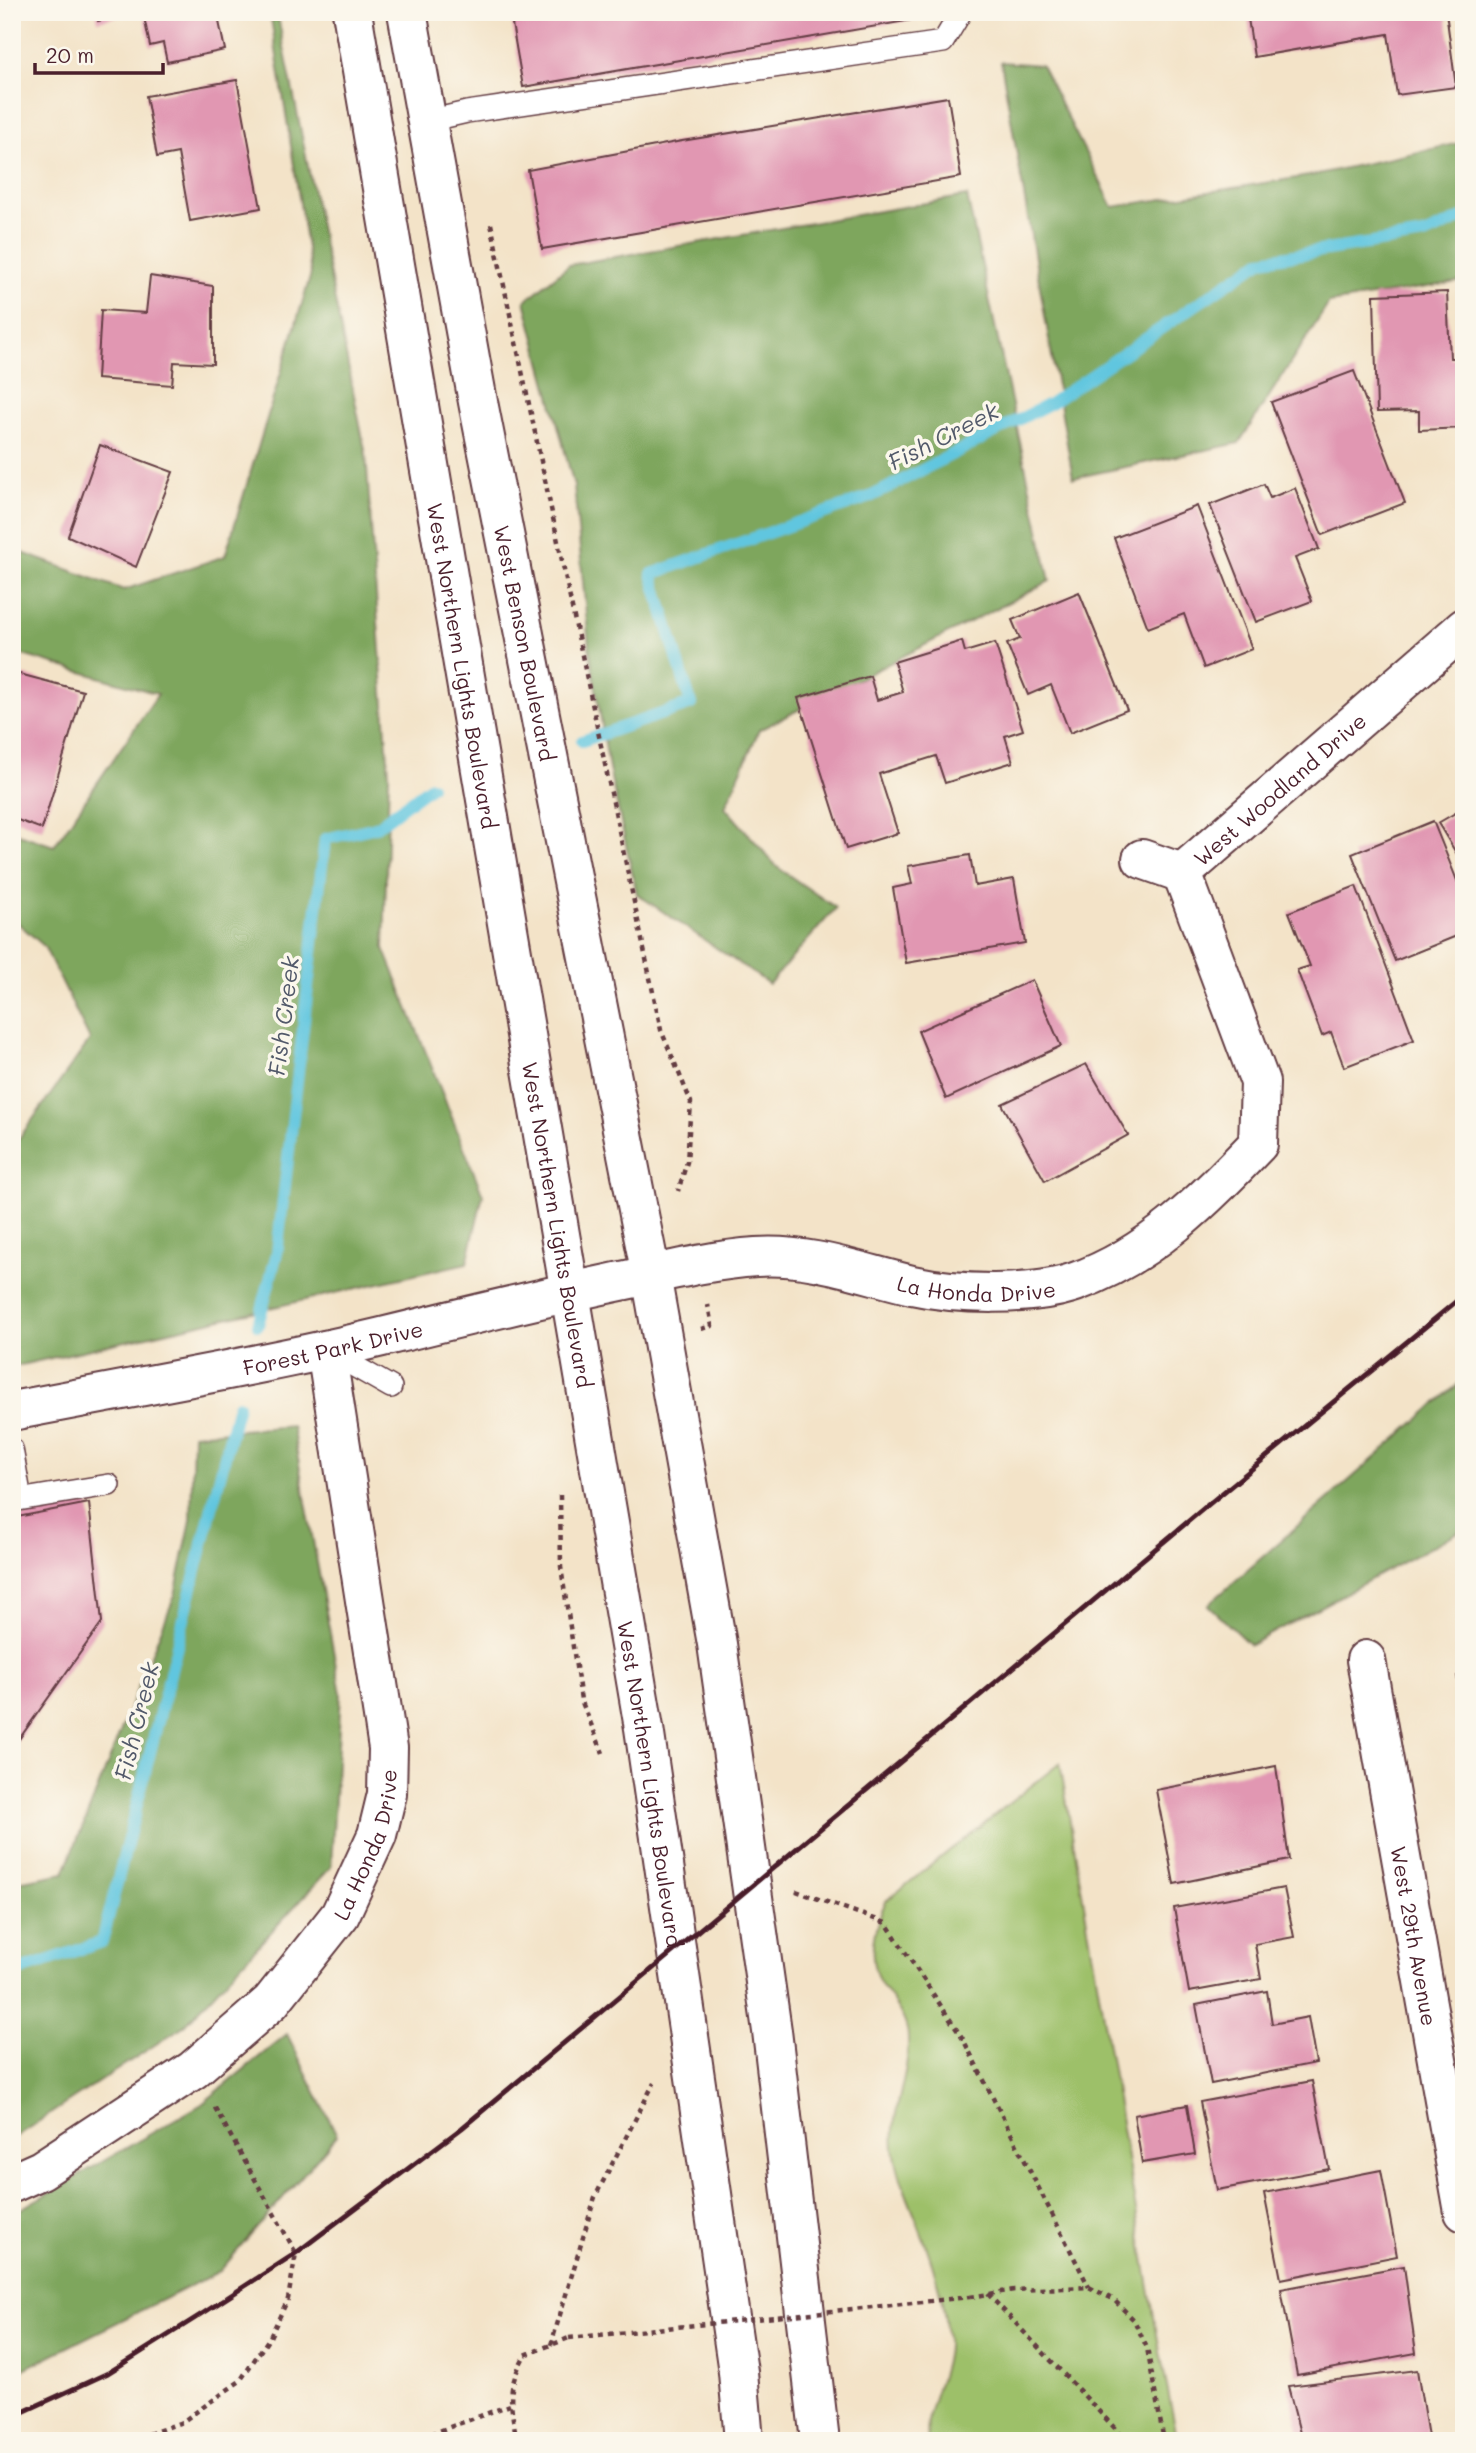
<svg xmlns="http://www.w3.org/2000/svg" width="1476" height="2453" font-family="Mali,sans-serif">
<style>
.green{fill:#9dc069;stroke:#74704a;stroke-width:2}
.forest{fill:#7ea65d;stroke:#646244;stroke-width:2}
.lines{fill:none;stroke-linecap:round;stroke-linejoin:round}
.stream{stroke:#61c6df;stroke-width:12}
.building{fill:#e197b2}
.lane-casing{stroke:#633c43;stroke-width:24}
.street-casing{stroke:#633c43;stroke-width:42}
.secondary-casing{stroke:#633c43;stroke-width:42}
.path{stroke:#633c43;stroke-width:4.5;stroke-dasharray:5 5;stroke-linecap:butt}
.lane{stroke:#fff;stroke-width:21}
.street{stroke:#fff;stroke-width:38}
.secondary{stroke:#fff;stroke-width:38}
.rail{stroke:#4a1f2b;stroke-width:5}
.path-bridge{stroke:#633c43;stroke-width:4.5;stroke-dasharray:5 5;stroke-linecap:butt}
.labels{text-anchor:middle;dominant-baseline:central;stroke-width:7;stroke-linejoin:round;paint-order:stroke}
.street-label{font-size:21px;fill:#4a1f2b;stroke:#fbf7ec}
.water-label{font-size:23px;font-style:italic;fill:#52596a;stroke:#fbf7ec}
</style>
<rect width="100%" height="100%" fill="#fbf7ec"/>
<filter id="ink" filterUnits="userSpaceOnUse"><feTurbulence type="fractalNoise" baseFrequency=".0143" numOctaves="2"/><feDisplacementMap in="SourceGraphic" scale="14" xChannelSelector="R" yChannelSelector="G"/><feConvolveMatrix kernelMatrix="1 2 1 2 8 2 1 2 1" color-interpolation-filters="sRGB"/></filter>
<filter id="wash" filterUnits="userSpaceOnUse"><feTurbulence type="fractalNoise" baseFrequency=".00686" numOctaves="4" result="noise"/><feDisplacementMap in="SourceGraphic" scale="28" xChannelSelector="R" yChannelSelector="G"/><feGaussianBlur stdDeviation="1.57" result="paint"/><feColorMatrix in="noise" values="0 0 0 0 0 0 0 0 0 0 0 0 0 0 0 0 0 1.4 0 .05"/><feComposite in="paint" operator="in"/></filter>
<g filter="url(#wash)">
<rect width="100%" height="100%" fill="#f3e3c8"/>
<path class="green" d="M 1060,1763 L 1160,2352 L 1178,2441 L 928,2441 C 923,2405 950,2373 947,2337 C 944,2299 932,2259 918,2224 C 909,2200 897,2175 894,2148 C 890,2112 910,2076 908,2038 C 908,2019 893,2002 883,1987 C 865,1961 874,1927 886,1901 Z"/>
<g class="forest">
<polygon points="270,12 277,12 366,455 389,775 384,948 483,1195 467,1263 12,1367 12,1148 90,1040 44,946 12,918 12,832 54,846 158,694 12,652 12,549 124,590 225,556 311,274"/>
<polygon points="1001,62 1041,65 1113,207 1309,176 1464,142 1464,281 1329,303 1239,443 1073,478"/>
<polygon points="967,196 1050,581 759,730 725,807 777,867 836,908 769,984 637,894 609,769 589,646 574,486 525,301 569,265"/>
<polygon points="1464,1379 1464,1529 1250,1645 1208,1605"/>
<polygon points="292,1426 341,1693 331,1867 185,2025 12,2139 12,1883 64,1873 175,1595 191,1520 193,1434"/>
<polygon points="287,2034 337,2135 220,2271 12,2375 12,2214 202,2104"/>
</g>
<g class="lines">
<g class="stream">
<polyline points="582,741 691,704 652,574 870,497 1051,403 1262,260 1424,235 1464,217"/>
<polyline points="258,1325 277,1253 325,839 376,827 431,786"/>
<polyline points="12,1973 102,1942 238,1405"/>
</g>
</g>
<g id="blocks">
<g class="building">
<polygon points="96,12 134,12 134,13 98,21"/>
<polygon points="143,12 217,12 225,50 167,62 163,43 150,46"/>
<polygon points="510,12 941,12 941,15 523,87"/>
<polygon points="1247,12 1446,12 1456,87 1397,95 1388,34 1254,57"/>
<polygon points="237,80 261,208 190,221 178,153 157,157 146,96"/>
<polygon points="948,97 961,177 542,249 528,170 682,141"/>
<polygon points="150,276 213,286 213,364 174,362 172,385 97,379 101,310 146,313"/>
<polygon points="1447,292 1450,358 1464,358 1464,428 1419,430 1419,411 1377,412 1374,295"/>
<polygon points="1354,371 1405,503 1322,535 1271,402"/>
<polygon points="100,445 173,472 136,567 68,536"/>
<polygon points="1264,484 1270,498 1295,488 1319,549 1295,558 1312,601 1256,622 1210,505"/>
<polygon points="1197,506 1252,649 1204,668 1184,614 1148,628 1114,538"/>
<polygon points="1079,592 1127,710 1070,733 1051,685 1028,695 1007,644 1020,639 1012,620"/>
<polygon points="962,641 965,652 995,643 1023,730 1005,736 1013,762 945,783 936,756 879,774 898,833 846,849 798,698 870,676 877,700 903,692 894,662"/>
<polygon points="12,672 83,691 42,829 12,818"/>
<polygon points="1464,808 1464,866 1438,823"/>
<polygon points="1433,821 1464,898 1464,933 1395,961 1352,854"/>
<polygon points="970,855 975,886 1014,879 1025,943 906,963 893,888 912,884 908,866"/>
<polygon points="1356,886 1414,1040 1344,1067 1331,1032 1322,1036 1297,970 1310,966 1289,912"/>
<polygon points="1032,980 1061,1046 946,1099 918,1031"/>
<polygon points="1086,1064 1128,1135 1045,1181 1002,1104"/>
<polygon points="89,1503 102,1622 12,1749 12,1518"/>
<polygon points="1464,1675 1464,1702 1462,1702 1457,1676"/>
<polygon points="1276,1766 1289,1860 1174,1884 1156,1790"/>
<polygon points="1284,1888 1294,1937 1255,1944 1261,1979 1189,1992 1174,1908"/>
<polygon points="1267,1991 1272,2024 1308,2017 1316,2063 1211,2084 1196,2005"/>
<polygon points="1312,2081 1329,2169 1217,2190 1200,2102"/>
<polygon points="1187,2105 1195,2154 1142,2163 1134,2115"/>
<polygon points="1381,2170 1397,2256 1281,2279 1264,2193"/>
<polygon points="1404,2266 1416,2353 1297,2375 1281,2289"/>
<polygon points="1417,2370 1428,2437 1407,2441 1302,2441 1288,2386"/>
</g>
</g>
</g>
<g filter="url(#ink)">
<use href="#blocks" fill-opacity="0" stroke="#633c43" stroke-width="2"/>
<g class="lines">
<g class="lane-casing">
<g id="lane">
<polyline points="428,121 467,112 943,42 961,12"/>
<polyline points="326,1350 391,1387"/>
<polyline points="12,1449 21,1499"/>
<polyline points="12,1501 109,1485"/>
</g>
</g>
<g class="street-casing">
<g id="street">
<polyline points="1142,859 1182,873"/>
<path id="s1" d="M 12,1411 C 135,1387 260,1366 382,1337 C 463,1317 544,1297 626,1280 C 669,1271 712,1260 756,1257 C 809,1253 861,1273 912,1285 C 957,1295 1031,1297 1075,1282 C 1151,1255 1204,1200 1258,1144 L 1260,1082 L 1182,873 L 1464,628"/>
<path id="s2" d="M 1366,1660 L 1464,2212"/>
<path id="s3" d="M 12,2183 L 41,2170 L 193,2070 L 271,2002 L 340,1915 L 377,1835 L 387,1794 L 388,1748 L 326,1350"/>
</g>
</g>
<g class="secondary-casing">
<g id="secondary">
<path id="s4" d="M 352,12 L 644,1728 L 738,2372 L 744,2441"/>
<path id="s5" d="M 407,12 L 478,402 L 651,1275 L 717,1644 L 772,2031 L 820,2441"/>
</g>
</g>
<g class="path">
<polyline points="491,224 661,1030 691,1102 687,1162 678,1191"/>
<polyline points="701,1329 712,1326 708,1305"/>
<polyline points="560,1495 561,1567 581,1700 603,1753"/>
<polyline points="796,1891 886,1923 963,2039 1089,2287"/>
<polyline points="988,2294 1127,2441"/>
<polyline points="970,2297 1014,2290 1089,2287 1113,2299 1134,2320 1147,2348 1164,2441"/>
<polyline points="551,2345 595,2197 654,2083"/>
<polyline points="130,2441 182,2422 240,2381 270,2337 288,2299 296,2253 214,2106"/>
<polyline points="412,2441 510,2405"/>
<path d="M 517,2441 C 510,2403 506,2389 525,2355 L 569,2338"/>
</g>
<use href="#lane" class="lane"/>
<use href="#street" class="street"/>
<use href="#secondary" class="secondary"/>
<polyline class="rail" points="12,2417 108,2373 205,2312 296,2253 462,2128 1209,1504 1464,1295"/>
<polyline class="path-bridge" points="569,2338 970,2297"/>
</g>
</g>
<g class="labels">
<g class="street-label">
<text stroke="none"><textPath href="#s5" startOffset="642">West Benson Boulevard</textPath></text>
<text stroke="none"><textPath href="#s4" startOffset="663">West Northern Lights Boulevard</textPath></text>
<text stroke="none"><textPath href="#s1" startOffset="1729">West Woodland Drive</textPath></text>
<text stroke="none"><textPath href="#s4" startOffset="1230">West Northern Lights Boulevard</textPath></text>
<text stroke="none"><textPath href="#s1" startOffset="984">La Honda Drive</textPath></text>
<text stroke="none"><textPath href="#s1" startOffset="327">Forest Park Drive</textPath></text>
<text stroke="none"><textPath href="#s4" startOffset="1797">West Northern Lights Boulevard</textPath></text>
<text stroke="none"><textPath href="#s3" startOffset="504">La Honda Drive</textPath></text>
<text stroke="none"><textPath href="#s2" startOffset="280">West 29th Avenue</textPath></text>
</g>
<g class="water-label">
<text transform="translate(943 436) rotate(-27)">Fish Creek</text>
<text transform="translate(283 1016) rotate(-83)">Fish Creek</text>
<text transform="translate(136 1721) rotate(-76)">Fish Creek</text>
</g>
</g>
<rect width="1476" height="2453" fill="none" stroke="#fbf7ec" stroke-width="42"/>
<path d="M35 63v10h128v-10" fill="none" stroke="#4a1f2b" stroke-width="3.5"/>
<text x="46" y="63" font-size="21" fill="#4a1f2b" stroke="#fbf7ec" stroke-width="5" paint-order="stroke">20 m</text>
</svg>
